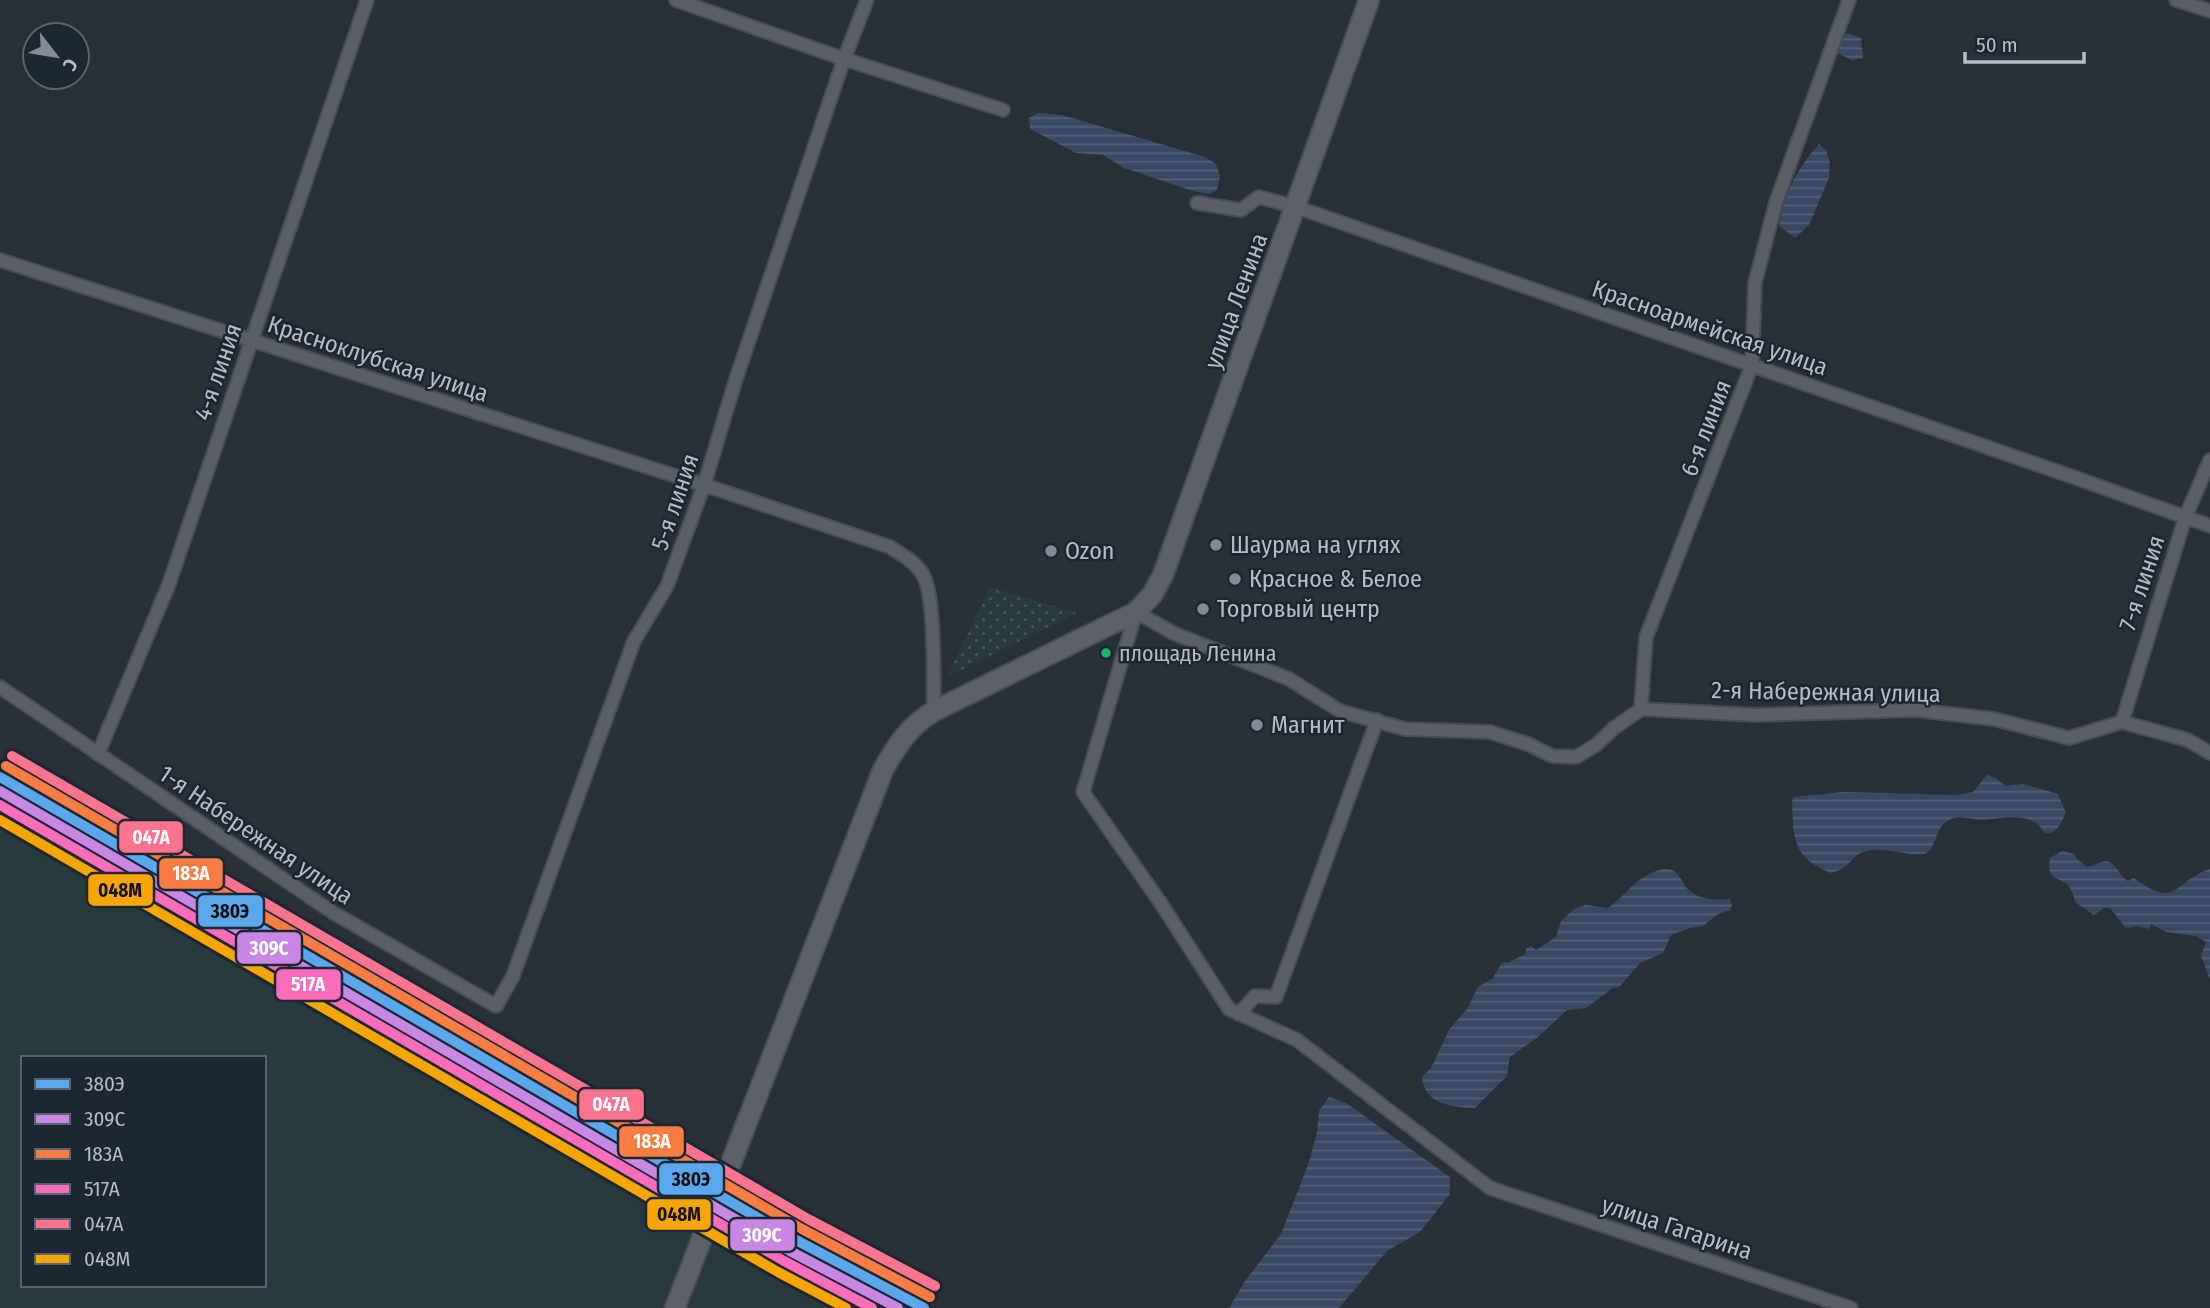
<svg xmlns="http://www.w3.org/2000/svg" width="2210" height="1308" font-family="'Fira Sans Condensed',sans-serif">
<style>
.grass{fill:#273a3e;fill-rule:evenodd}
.park{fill:url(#park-dots)}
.water{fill:url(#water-rules)}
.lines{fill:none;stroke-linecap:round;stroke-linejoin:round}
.street-casing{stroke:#484c53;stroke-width:16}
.primary-casing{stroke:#484c55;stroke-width:23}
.street{stroke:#5a5e66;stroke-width:12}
.primary{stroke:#5c6168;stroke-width:19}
.rail-1-casing{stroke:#1d2633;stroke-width:16}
.rail-2-casing{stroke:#1d2633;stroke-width:16}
.rail-3-casing{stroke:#1d2633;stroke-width:16}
.rail-4-casing{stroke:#1d2633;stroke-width:16}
.rail-5-casing{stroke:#1d2633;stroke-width:16}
.rail-6-casing{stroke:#1d2633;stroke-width:16}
.rail-1{stroke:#5aa8eb;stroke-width:10}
.rail-2{stroke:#c787e3;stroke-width:10}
.rail-3{stroke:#f77d43;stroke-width:10}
.rail-4{stroke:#fb6dba;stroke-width:10}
.rail-5{stroke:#fc738d;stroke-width:10}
.rail-6{stroke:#f7a600;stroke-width:10}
.poi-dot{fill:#848b96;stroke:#1d2633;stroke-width:2.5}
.bus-dot{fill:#1ab867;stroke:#1d2633;stroke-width:2.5}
.labels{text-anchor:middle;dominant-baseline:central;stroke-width:5;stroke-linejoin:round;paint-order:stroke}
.bus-label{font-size:22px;fill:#b4bcc9;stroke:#1d2633;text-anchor:start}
.street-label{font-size:24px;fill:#b4bcc9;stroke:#1d2633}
.poi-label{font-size:24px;fill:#b4bcc9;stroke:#1d2633;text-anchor:start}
.line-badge{stroke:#1d2633;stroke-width:2.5}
.badge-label{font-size:19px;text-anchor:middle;font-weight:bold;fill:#fff}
.pale-badge-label{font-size:19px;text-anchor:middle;font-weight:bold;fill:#111}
</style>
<defs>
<pattern id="park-dots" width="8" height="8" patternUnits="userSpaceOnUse" patternTransform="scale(1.75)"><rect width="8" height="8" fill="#273a3e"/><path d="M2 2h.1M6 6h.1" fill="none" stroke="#445559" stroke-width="1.8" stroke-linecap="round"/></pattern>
<pattern id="water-rules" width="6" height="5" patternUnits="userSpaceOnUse" patternTransform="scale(1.75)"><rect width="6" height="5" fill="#384963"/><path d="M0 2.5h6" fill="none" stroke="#526178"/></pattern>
</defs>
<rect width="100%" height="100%" fill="#2a3038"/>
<path class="grass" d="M 0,801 L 874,1301 L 887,1308 L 0,1308 ZM 23,1058 L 264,1058 L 264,1285 L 23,1285 Z"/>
<polygon class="park" points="990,587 1077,613 947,677"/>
<g class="water">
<polygon points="1848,33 1861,38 1863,58 1852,60 1837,53 1838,40"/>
<polygon points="1038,113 1062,115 1205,157 1216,164 1220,177 1217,190 1210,194 1193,191 1124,168 1103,155 1076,153 1030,129 1029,118"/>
<path d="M 1819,144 L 1826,150 L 1830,162 L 1829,178 L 1809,225 L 1795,238 L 1779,226 C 1784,193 1797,169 1819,144 Z"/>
<path d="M 1987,775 L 1996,778 L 2005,786 L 2023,784 L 2058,794 L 2066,813 C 2062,820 2058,833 2048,833 C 2042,833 2041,826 2036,823 C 2020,813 1998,819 1981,820 C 1971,820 1959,814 1949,820 C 1934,828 1938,847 1925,854 C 1905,856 1882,845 1863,852 C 1850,857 1851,868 1831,873 C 1805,862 1795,852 1793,824 C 1793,814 1791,807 1793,797 L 1843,792 L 1958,795 L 1973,792 Z"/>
<path d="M 2062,851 L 2074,854 L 2077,859 L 2087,867 C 2093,866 2100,862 2105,861 C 2114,860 2120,877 2128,881 L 2134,878 C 2178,911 2173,881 2210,869 L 2210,980 L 2201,956 L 2206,942 L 2196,936 L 2166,932 L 2151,924 L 2149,929 L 2137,926 L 2126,928 L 2110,908 L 2104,908 L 2094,915 L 2075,902 C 2074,898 2073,894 2071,890 C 2062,873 2046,886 2050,858 Z"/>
<path d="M 1665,869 C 1681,869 1680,883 1690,891 C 1701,900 1716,900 1730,899 L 1732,905 L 1730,910 L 1718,914 L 1703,926 L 1690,928 L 1671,935 L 1663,953 L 1640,963 L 1619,987 L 1613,988 L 1586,1008 L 1567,1010 L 1538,1037 L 1510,1057 L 1507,1076 L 1475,1108 C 1453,1107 1424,1105 1422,1077 L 1431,1068 L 1449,1030 L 1467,1009 L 1478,987 L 1493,978 L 1502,962 L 1508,963 L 1525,954 L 1526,949 L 1531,946 L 1536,950 L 1556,937 L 1561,921 L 1574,909 L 1585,905 L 1608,908 C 1628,894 1638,873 1665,869 Z"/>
<polygon points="1329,1097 1346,1103 1450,1177 1450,1194 1420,1232 1387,1251 1339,1308 1229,1308 1245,1281 1281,1234 1309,1162 1317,1132 1319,1111"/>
</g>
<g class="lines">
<g class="street-casing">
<g id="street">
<polyline points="676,0 844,59 1003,110"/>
<polyline points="2176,0 2210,11"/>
<polyline points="1197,203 1241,210 1259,197 1296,207 2076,478 2210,526"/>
<path d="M 0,260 L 704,485 L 890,547 C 902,555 916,562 923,575 C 936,597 933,681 934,711"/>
<polyline points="0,687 332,912 496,1006 513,976 634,641 667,586 704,485 736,379 844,59 867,0"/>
<polyline points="1641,709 1614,728 1596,745 1576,757 1552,756 1528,744 1490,732 1405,729 1340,711 1289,679 1173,633 1136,612 1083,792 1160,902 1229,1009 1297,1040 1490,1188 1851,1308"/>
<polyline points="1641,709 1646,637 1752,365 1755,283 1776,202 1849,0"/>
<polyline points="1641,709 1756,715 1915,710 1994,719 2069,738 2122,722 2188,740 2210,753"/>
<polyline points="2122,722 2185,518 2210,460"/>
<polyline points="98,754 169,584 367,0"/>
<polyline points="1239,1014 1255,996 1276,997 1377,720"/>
</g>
</g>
<g class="primary-casing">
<path id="primary" d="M 675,1308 L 883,770 C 898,744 908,727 934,711 L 1136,612 L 1152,595 L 1163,575 L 1369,0"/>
</g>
<use href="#street" class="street"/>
<use href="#primary" class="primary"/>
<g class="rail-1-casing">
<polyline id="rail-1" points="0,777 796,1240 924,1308"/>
</g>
<g class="rail-2-casing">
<polyline id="rail-2" points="0,791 790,1251 898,1308"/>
</g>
<g class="rail-3-casing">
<polyline id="rail-3" points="6,766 802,1229 930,1297"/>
</g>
<g class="rail-4-casing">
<polyline id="rail-4" points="0,805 784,1261 872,1308"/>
</g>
<g class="rail-5-casing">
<polyline id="rail-5" points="12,756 808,1219 935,1286"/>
</g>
<g class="rail-6-casing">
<polyline id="rail-6" points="0,820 778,1272 846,1308"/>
</g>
<use href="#rail-1" class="rail-1"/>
<use href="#rail-2" class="rail-2"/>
<use href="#rail-3" class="rail-3"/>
<use href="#rail-4" class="rail-4"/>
<use href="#rail-5" class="rail-5"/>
<use href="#rail-6" class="rail-6"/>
</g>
<g class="poi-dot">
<circle cx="1216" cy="545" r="7"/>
<circle cx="1051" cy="551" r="7"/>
<circle cx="1235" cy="579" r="7"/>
<circle cx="1203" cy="609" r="7"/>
<circle cx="1257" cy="725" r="7"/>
</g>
<circle class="bus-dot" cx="1106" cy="653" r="6"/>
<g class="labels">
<g class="bus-label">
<text x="1119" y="653">площадь Ленина</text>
</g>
<g class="street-label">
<text transform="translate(1236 301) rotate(-70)">улица Ленина</text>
<text transform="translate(1710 328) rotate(19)">Красноармейская улица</text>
<text transform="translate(378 359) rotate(18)">Красноклубская улица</text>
<text transform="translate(218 372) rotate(-71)">4-я линия</text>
<text transform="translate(1706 428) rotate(-69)">6-я линия</text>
<text transform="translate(675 502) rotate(-71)">5-я линия</text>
<text transform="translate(2142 583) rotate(-72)">7-я линия</text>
<text transform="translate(1826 692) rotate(1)">2-я Набережная улица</text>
<text transform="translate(256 835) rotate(34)">1-я Набережная улица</text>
<text transform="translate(1677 1228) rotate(18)">улица Гагарина</text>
</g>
<g class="poi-label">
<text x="1230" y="545">Шаурма на углях</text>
<text x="1065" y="551">Ozon</text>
<text x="1249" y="579">Красное &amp; Белое</text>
<text x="1217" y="609">Торговый центр</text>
<text x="1271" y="725">Магнит</text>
</g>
</g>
<g class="line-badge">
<rect x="118" y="820" width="66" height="34" rx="7" fill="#fc738d"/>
<rect x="158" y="857" width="66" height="33" rx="7" fill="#f77d43"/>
<rect x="87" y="873" width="67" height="34" rx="7" fill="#f7a600"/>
<rect x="197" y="894" width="67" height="34" rx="7" fill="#5aa8eb"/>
<rect x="236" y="931" width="66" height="34" rx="7" fill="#c787e3"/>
<rect x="275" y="968" width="67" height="33" rx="7" fill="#fb6dba"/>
<rect x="578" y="1088" width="67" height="33" rx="7" fill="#fc738d"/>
<rect x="618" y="1125" width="67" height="33" rx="7" fill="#f77d43"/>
<rect x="658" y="1162" width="66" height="34" rx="7" fill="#5aa8eb"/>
<rect x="646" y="1198" width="66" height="33" rx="7" fill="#f7a600"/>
<rect x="729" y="1218" width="67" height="34" rx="7" fill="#c787e3"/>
</g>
<g class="badge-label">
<text x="151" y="844">047А</text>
<text x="191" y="880">183А</text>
<text x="269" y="955">309С</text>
<text x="308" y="991">517А</text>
<text x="611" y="1111">047А</text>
<text x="652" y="1148">183А</text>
<text x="762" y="1242">309С</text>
</g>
<g class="pale-badge-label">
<text x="120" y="897">048М</text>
<text x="230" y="918">380Э</text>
<text x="691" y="1186">380Э</text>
<text x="679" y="1221">048М</text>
</g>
<rect x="21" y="1056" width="245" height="231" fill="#1d2633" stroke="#59626f" stroke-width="2"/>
<rect x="35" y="1079" width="35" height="10" fill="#5aa8eb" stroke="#59626f" stroke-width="2"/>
<text x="84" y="1091" font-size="21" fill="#b4bcc9">380Э</text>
<rect x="35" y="1114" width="35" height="10" fill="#c787e3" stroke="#59626f" stroke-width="2"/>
<text x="84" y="1126" font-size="21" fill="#b4bcc9">309С</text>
<rect x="35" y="1149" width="35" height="10" fill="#f77d43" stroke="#59626f" stroke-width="2"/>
<text x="84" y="1161" font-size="21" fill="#b4bcc9">183А</text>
<rect x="35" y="1184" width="35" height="10" fill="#fb6dba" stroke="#59626f" stroke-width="2"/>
<text x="84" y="1196" font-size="21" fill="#b4bcc9">517А</text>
<rect x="35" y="1219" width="35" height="10" fill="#fc738d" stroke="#59626f" stroke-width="2"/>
<text x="84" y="1231" font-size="21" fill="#b4bcc9">047А</text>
<rect x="35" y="1254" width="35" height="10" fill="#f7a600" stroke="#59626f" stroke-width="2"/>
<text x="84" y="1266" font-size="21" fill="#b4bcc9">048М</text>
<g transform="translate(56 56) rotate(121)"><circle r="33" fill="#1d2633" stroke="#59626f" stroke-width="2"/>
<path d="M0-5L12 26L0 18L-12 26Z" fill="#848b96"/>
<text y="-10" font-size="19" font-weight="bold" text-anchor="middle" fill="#b4bcc9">С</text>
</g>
<path d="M1965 52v10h119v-10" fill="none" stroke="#b4bcc9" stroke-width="3.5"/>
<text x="1976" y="52" font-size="21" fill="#b4bcc9" stroke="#1d2633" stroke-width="5" paint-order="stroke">50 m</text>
</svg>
